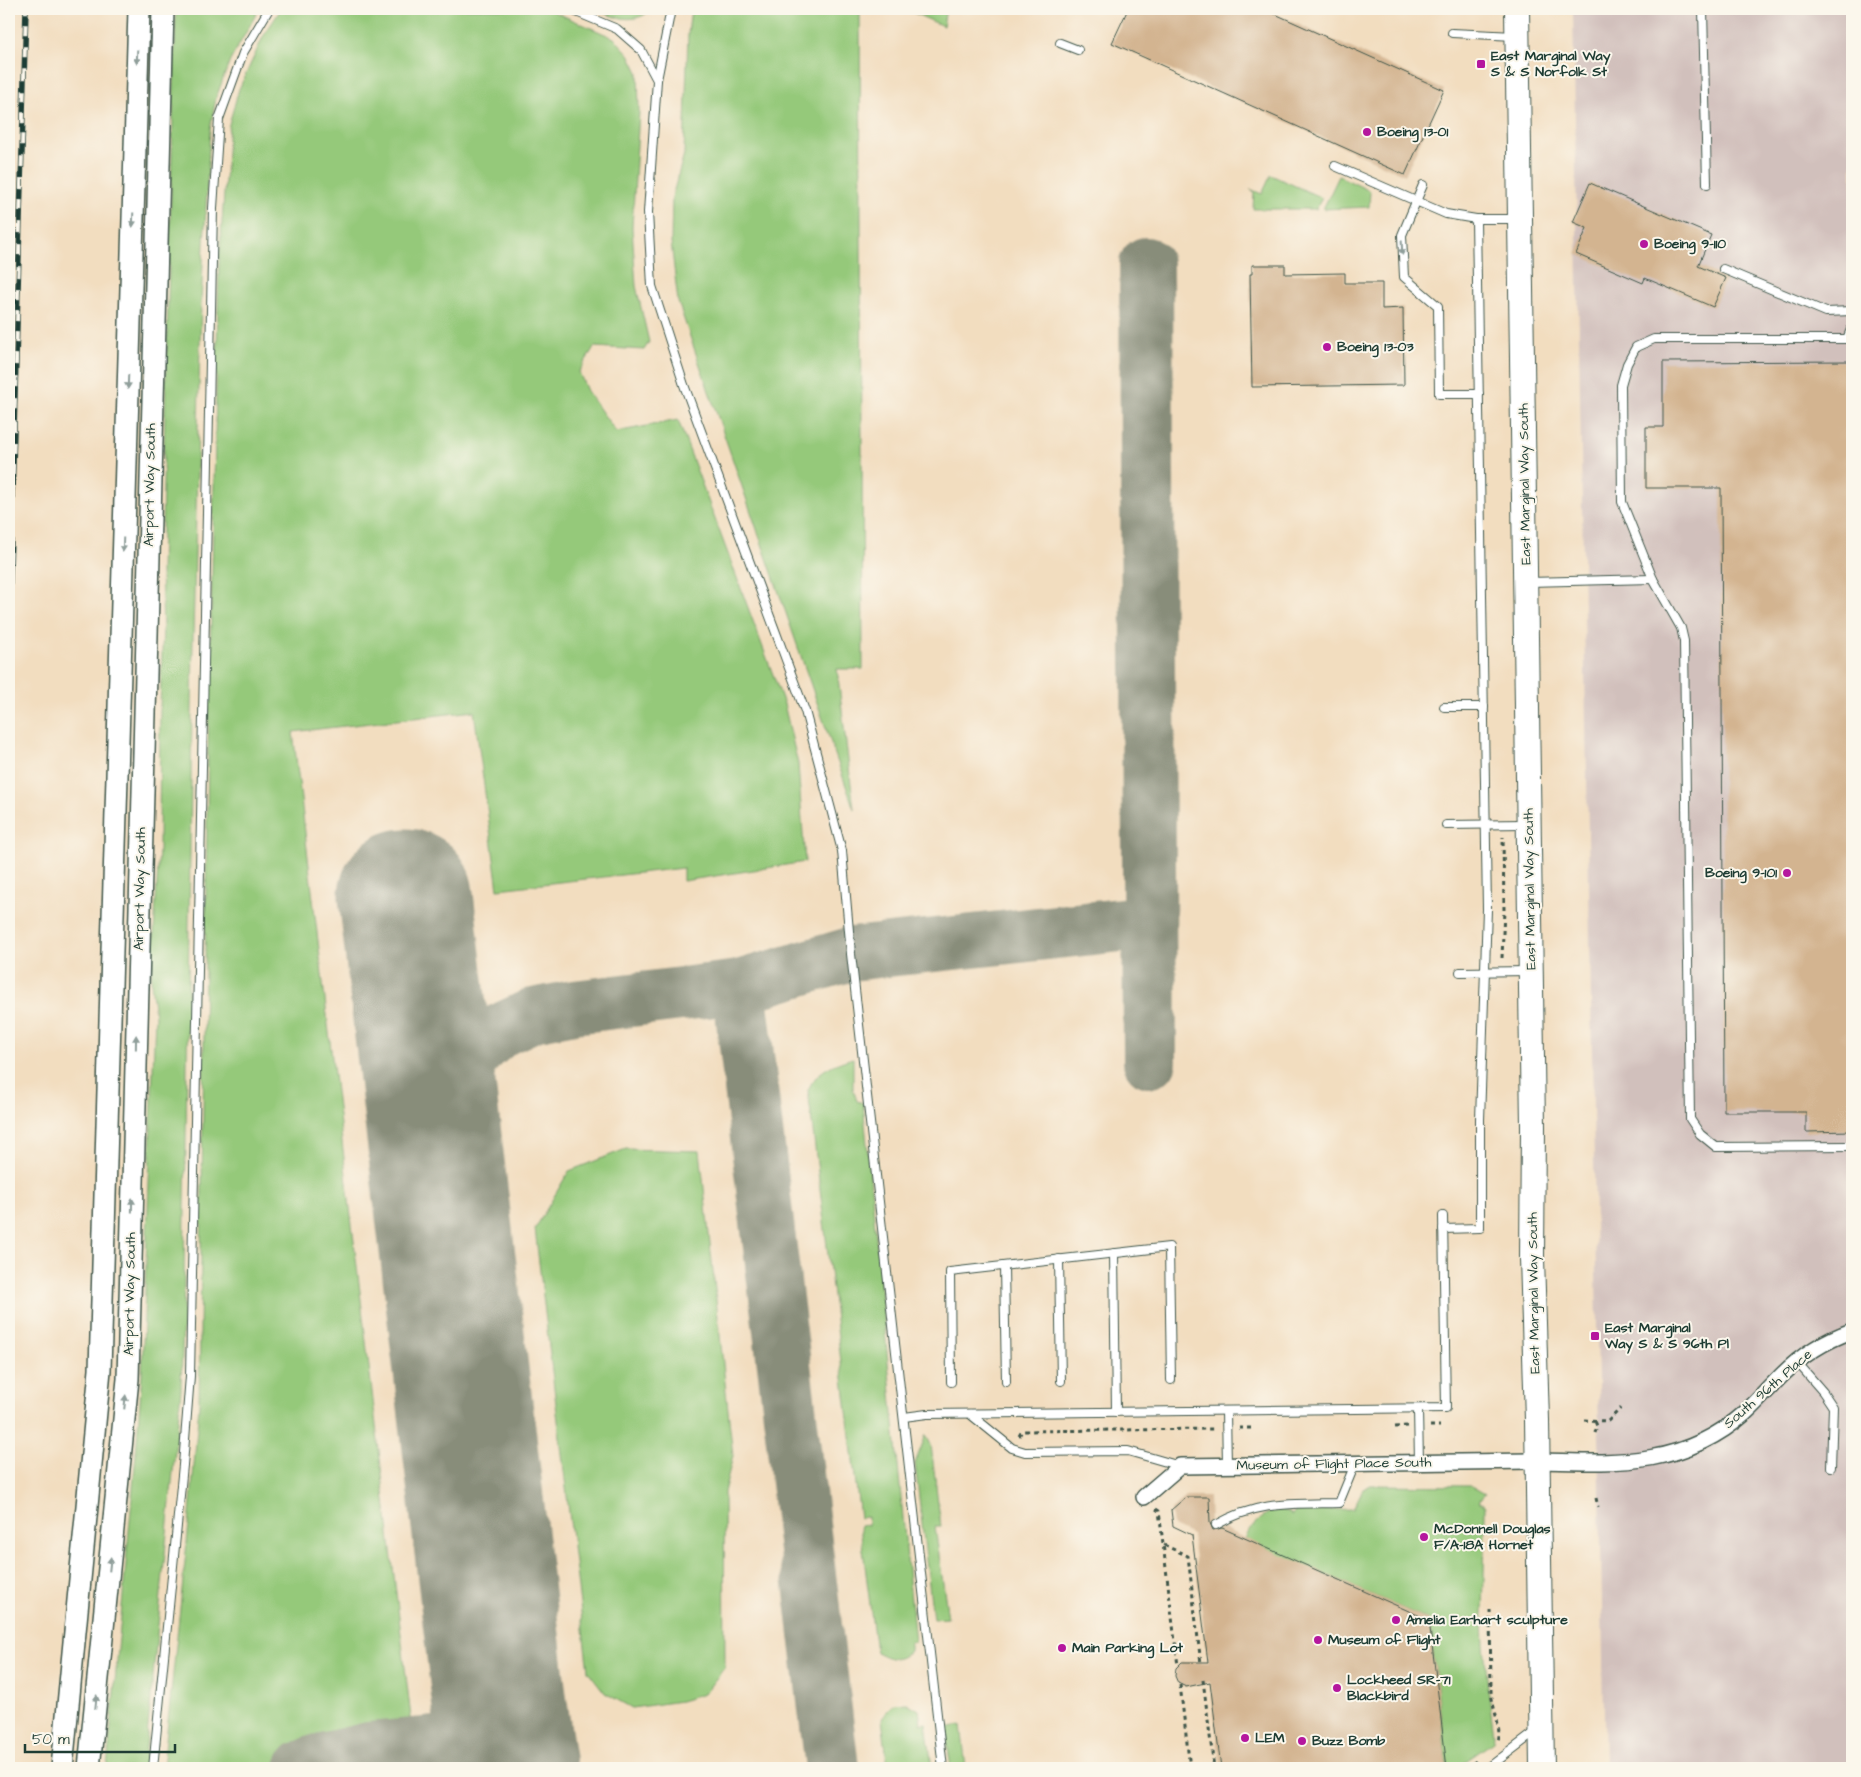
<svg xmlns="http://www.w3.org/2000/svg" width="1861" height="1777" font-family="'Architects Daughter',sans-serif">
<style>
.industrial{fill:#d1c0bc}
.green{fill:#95c97a;stroke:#5a8357}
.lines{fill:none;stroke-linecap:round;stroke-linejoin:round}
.taxiway{stroke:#888d7a;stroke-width:54}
.runway{stroke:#888d7a;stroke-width:135}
.building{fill:#d3b490}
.lane-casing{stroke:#3f5549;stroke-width:10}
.street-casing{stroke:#3f5549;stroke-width:18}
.secondary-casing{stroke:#3f5549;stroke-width:24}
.primary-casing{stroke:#3f5549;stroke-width:26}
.path{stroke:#3f5549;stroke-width:3;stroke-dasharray:4 4;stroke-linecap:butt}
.lane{stroke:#fff;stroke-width:8}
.street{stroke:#fff;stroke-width:15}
.secondary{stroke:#fff;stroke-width:21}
.primary{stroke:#fff;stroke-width:24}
.rail-casing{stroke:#1f3d34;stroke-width:5.5}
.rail{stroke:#fbf7ec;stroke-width:4;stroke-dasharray:11;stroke-linecap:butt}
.oneway{fill:#8f9e9a}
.poi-dot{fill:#b5179e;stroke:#fbf7ec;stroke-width:2}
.labels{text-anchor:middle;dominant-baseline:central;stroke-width:4;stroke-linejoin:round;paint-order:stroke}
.poi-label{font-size:14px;font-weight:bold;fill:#1f3d34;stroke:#fbf7ec;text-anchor:start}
.street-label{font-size:14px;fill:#1f3d34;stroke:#fbf7ec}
</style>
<rect width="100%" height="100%" fill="#fbf7ec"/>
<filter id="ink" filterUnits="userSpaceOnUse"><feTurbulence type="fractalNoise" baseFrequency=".02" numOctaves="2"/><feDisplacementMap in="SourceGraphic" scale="10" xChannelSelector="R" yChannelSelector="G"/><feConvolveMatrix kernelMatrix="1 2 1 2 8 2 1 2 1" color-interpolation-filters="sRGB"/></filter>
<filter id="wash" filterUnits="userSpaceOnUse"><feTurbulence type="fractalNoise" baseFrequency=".0096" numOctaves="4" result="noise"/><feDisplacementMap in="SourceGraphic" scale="20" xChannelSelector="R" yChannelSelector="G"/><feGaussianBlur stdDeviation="1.12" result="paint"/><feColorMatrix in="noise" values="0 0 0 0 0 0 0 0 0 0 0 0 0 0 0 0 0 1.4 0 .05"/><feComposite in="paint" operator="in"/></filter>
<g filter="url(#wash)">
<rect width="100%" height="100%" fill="#f2ddbf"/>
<polygon class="industrial" points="1573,9 1852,9 1852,1768 1605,1768"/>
<g class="green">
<polygon points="176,9 259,9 230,61 223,79 216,98 210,129 201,302 193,637 184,1280 181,1390 144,1768 107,1768 136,1455 142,1374 155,1016 151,983 159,850 160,707 163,625 161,572 163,486"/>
<polygon points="281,9 548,9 614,38 629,54 638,72 639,112 632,227 636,286 649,342 644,350 594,347 579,372 587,391 616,432 678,420 784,704 798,764 805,862 683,881 683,868 498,889 474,711 293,732 412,1726 348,1732 300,1749 273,1768 163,1768 190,1514 199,1405 208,749 219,264 229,124 239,89 263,37"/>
<path d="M 593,9 L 652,9 C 635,26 612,17 593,9 Z"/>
<polygon points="691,9 860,9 863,669 837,669 854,809 678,302 671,242 672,197 684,154 688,34"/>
<polygon points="905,9 946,9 943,26"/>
<polygon points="1271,175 1322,198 1316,209 1253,209 1254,192 1250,189 1262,194"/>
<polygon points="1339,176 1370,191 1369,207 1323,209"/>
<path d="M 853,1058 L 853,1089 L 857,1101 L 863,1103 L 915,1642 L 910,1642 L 910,1651 C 896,1663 891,1659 876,1652 L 860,1526 L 868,1525 L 868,1517 L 860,1518 L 808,1090 C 817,1070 833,1064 853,1058 Z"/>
<polygon points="626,1149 700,1151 733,1456 724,1492 725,1667 704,1694 680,1701 632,1708 605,1693 588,1671 535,1229 569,1171"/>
<polygon points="926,1435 931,1445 941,1527 935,1527 948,1618 933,1619 915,1463"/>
<path d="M 1371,1485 L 1471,1486 L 1485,1494 L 1479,1501 L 1485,1506 C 1485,1542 1484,1577 1483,1613 C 1483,1654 1489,1695 1494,1735 L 1493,1742 L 1456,1768 L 1447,1768 L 1429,1620 L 1245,1539 C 1252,1523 1274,1500 1292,1515 L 1295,1511 L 1353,1509 L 1363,1489 Z"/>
<polygon points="907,1703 919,1710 921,1724 926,1723 932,1768 888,1768 882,1719 888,1709 894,1704"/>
<polygon points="961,1725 966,1768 951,1768 945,1728"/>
</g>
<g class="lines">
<g class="taxiway">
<polyline points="1146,264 1150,1061"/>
<polyline points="739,987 832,1768"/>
<polyline points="437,1164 446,1099 457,1078 478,1050 501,1030 533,1015 574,1007 739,987 851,954 1149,922"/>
<polyline points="302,1768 318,1761 369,1749 505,1737"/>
</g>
<polyline class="runway" points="406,896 500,1706 509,1768"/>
</g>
<g id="blocks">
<g class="building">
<polygon points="1128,9 1264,9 1444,90 1405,175 1112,43"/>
<polygon points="1590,183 1711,235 1698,266 1726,278 1713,307 1645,278 1643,283 1576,254 1587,228 1573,222"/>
<polygon points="1252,265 1285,265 1285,274 1345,273 1345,283 1382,283 1382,309 1403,308 1404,385 1252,387 1250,274 1252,274"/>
<polygon points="1852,361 1852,1131 1806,1132 1806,1112 1724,1112 1721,488 1646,488 1646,427 1663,427 1663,362"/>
<polygon points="1186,1497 1209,1497 1210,1523 1213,1530 1222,1528 1429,1620 1447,1768 1221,1768 1210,1682 1186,1687 1178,1683 1175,1676 1176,1668 1182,1662 1208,1662 1192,1535 1173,1526 1171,1510"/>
</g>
</g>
</g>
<g filter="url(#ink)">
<use href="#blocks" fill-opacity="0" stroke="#3f5549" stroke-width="1"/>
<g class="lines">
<g class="lane-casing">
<g id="lane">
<polyline points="569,9 617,29 641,50 657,80 648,212 652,286 684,385 805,711 842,851 851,954 943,1768"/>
<polyline points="1703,9 1707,184"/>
<polyline points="1452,33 1515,36"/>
<polyline points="1060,43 1078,50"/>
<polyline points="657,80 671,9"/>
<polyline points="1335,166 1446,214 1476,219 1517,219"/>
<polyline points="1423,185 1402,235 1404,277 1438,306 1439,394 1479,394"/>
<polyline points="1723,269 1826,312 1852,311"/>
<polyline points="1847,339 1852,327"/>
<polyline points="1852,339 1654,339 1636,347 1627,364 1621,385 1622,502 1653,579 1681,628 1684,641 1690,1119 1700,1134 1716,1147 1852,1146"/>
<polyline points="1528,582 1653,579"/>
<polyline points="1444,707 1484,707"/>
<polyline points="1446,825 1525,824"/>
<polyline points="1460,972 1528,971"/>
<polyline points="1443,1229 1480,1228 1480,1120 1487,909 1476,219"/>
<polyline points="1114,1253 1116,1412"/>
<polyline points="1059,1259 1061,1381"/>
<polyline points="1004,1266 1006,1382"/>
<polyline points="1797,1362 1823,1392 1833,1407 1831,1467"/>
<polyline points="951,1382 950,1272 1169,1247 1171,1380"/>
<polyline points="1418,1409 1419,1463"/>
<polyline points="1226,1411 1227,1465"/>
<polyline points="970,1414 1012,1448 1025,1452 1128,1451 1180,1466"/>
<polyline points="904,1417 927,1414 1446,1408 1443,1216"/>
<path d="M 1216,1525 C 1258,1501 1291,1504 1339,1503 L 1355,1464"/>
<polyline points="153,1768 183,1465 190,1376 213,208 219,119 243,53 269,9"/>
<polyline points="1488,1768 1538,1730"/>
</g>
</g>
<g class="street-casing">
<path id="street" d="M 1144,1497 L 1180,1466 L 1537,1461 C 1614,1463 1683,1468 1745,1413 C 1758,1401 1770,1387 1782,1375 C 1802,1355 1826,1340 1852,1331"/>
</g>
<g class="secondary-casing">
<g id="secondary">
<polyline points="62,1768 100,1370 139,9"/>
<polyline points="89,1768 128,1379 163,9"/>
</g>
</g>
<g class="primary-casing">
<polyline id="primary" points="1517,9 1533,1127 1532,1258 1537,1420 1542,1768"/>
</g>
<g class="path">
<polyline points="1502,958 1504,910 1503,837"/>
<polyline points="1584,1420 1608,1421 1621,1408"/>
<polyline points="1430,1426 1440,1426"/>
<polyline points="1395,1427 1407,1426"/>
<polyline points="1239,1428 1253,1428"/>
<polyline points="1595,1433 1597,1426 1595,1421"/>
<polyline points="1019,1436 1022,1431 1215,1429"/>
<polyline points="1596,1498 1598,1507"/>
<polyline points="1156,1509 1159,1511 1178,1666"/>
<polyline points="1164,1545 1188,1556 1201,1664"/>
<path d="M 1490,1609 L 1491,1691 C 1492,1707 1502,1728 1498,1743"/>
<polyline points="1203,1680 1214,1768"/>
<polyline points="1180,1685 1190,1768"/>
<polyline points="1466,1768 1476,1761"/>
</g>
<use href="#lane" class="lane"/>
<use href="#street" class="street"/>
<use href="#secondary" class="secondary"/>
<use href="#primary" class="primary"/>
<g class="rail-casing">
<g id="rail">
<polyline points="9,76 11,9"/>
<polyline points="9,607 26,9"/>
</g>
</g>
<use href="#rail" class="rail"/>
</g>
<defs><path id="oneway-solid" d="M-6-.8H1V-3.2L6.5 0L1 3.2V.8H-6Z" transform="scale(1.25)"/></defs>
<g class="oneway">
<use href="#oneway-solid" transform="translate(137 57) rotate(92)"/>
<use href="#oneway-solid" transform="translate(133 220) rotate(92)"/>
<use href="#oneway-solid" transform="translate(1402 248) rotate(87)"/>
<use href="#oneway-solid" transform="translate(128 382) rotate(92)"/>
<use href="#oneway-solid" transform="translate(123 545) rotate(92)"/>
<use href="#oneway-solid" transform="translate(136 1042) rotate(-89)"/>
<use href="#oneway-solid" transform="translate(132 1205) rotate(-89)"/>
<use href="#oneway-solid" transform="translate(125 1402) rotate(-84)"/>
<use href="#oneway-solid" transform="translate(110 1564) rotate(-84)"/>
<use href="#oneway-solid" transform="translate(96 1702) rotate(-84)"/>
</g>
</g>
<g class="poi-dot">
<rect x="1476" y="59" width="10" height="10" rx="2.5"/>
<circle cx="1367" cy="132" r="5"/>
<circle cx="1644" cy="244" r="5"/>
<circle cx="1327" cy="347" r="5"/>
<circle cx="1787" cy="873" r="5"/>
<rect x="1590" y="1331" width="10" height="10" rx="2.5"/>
<circle cx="1424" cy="1537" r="5"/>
<circle cx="1396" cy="1620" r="5"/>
<circle cx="1318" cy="1640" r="5"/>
<circle cx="1062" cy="1648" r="5"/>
<circle cx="1337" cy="1688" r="5"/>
<circle cx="1245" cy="1738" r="5"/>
<circle cx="1302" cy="1741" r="5"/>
</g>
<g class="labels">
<g class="poi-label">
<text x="1491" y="56">East Marginal Way<tspan x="1491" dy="16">S &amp; S Norfolk St</tspan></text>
<text x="1377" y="132">Boeing 13-01</text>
<text x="1654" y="244">Boeing 9-110</text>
<text x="1337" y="347">Boeing 13-03</text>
<text x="1777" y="873" text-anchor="end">Boeing 9-101</text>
<text x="1605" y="1328">East Marginal<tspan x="1605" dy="16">Way S &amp; S 96th Pl</tspan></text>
<text x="1434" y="1529">McDonnell Douglas<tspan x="1434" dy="16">F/A-18A Hornet</tspan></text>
<text x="1406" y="1620">Amelia Earhart sculpture</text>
<text x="1328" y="1640">Museum of Flight</text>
<text x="1072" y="1648">Main Parking Lot</text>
<text x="1347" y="1680">Lockheed SR-71<tspan x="1347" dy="16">Blackbird</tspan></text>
<text x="1255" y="1738">LEM</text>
<text x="1312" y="1741">Buzz Bomb</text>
</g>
<g class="street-label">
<text transform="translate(1525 484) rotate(-91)">East Marginal Way South</text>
<text transform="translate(150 485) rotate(-89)">Airport Way South</text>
<text transform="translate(140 889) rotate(-89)">Airport Way South</text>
<text transform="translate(1530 889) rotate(-91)">East Marginal Way South</text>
<text transform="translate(1534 1293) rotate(-91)">East Marginal Way South</text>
<text transform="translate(130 1294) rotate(-89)">Airport Way South</text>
<text transform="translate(1768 1389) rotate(-41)">South 96th Place</text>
<text transform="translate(1334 1464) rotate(-1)">Museum of Flight Place South</text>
</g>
</g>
<rect width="1861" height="1777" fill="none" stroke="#fbf7ec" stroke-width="30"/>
<path d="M25 1744v8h150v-8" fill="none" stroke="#1f3d34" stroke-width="2.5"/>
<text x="32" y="1744" font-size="15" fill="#1f3d34" stroke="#fbf7ec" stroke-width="4" paint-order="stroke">50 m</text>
</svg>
